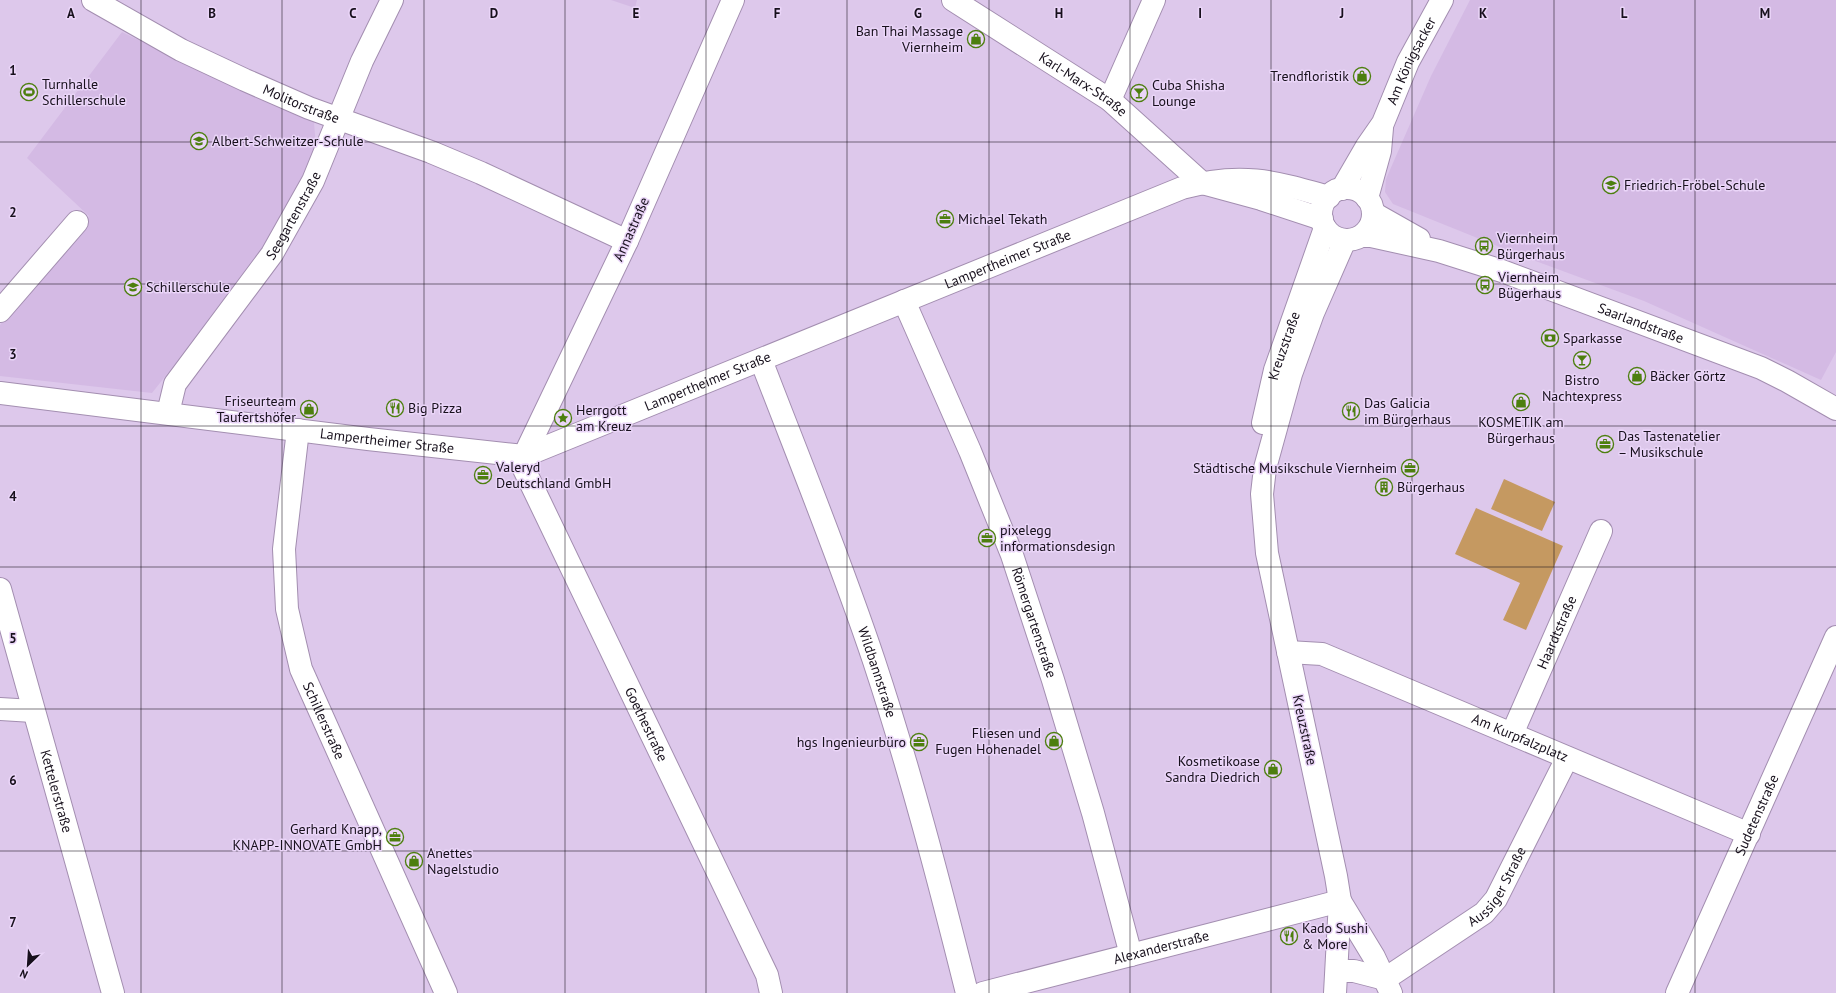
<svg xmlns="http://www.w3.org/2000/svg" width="1836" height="993" font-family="'PT Sans',sans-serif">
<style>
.built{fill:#d4bae4}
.green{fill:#c59961}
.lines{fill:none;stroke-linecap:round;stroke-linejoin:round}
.minor-casing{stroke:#a38eb0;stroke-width:24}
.minor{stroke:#fff;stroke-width:22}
.grid{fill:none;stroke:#17101c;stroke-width:1;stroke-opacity:0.55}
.labels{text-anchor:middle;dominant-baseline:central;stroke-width:3;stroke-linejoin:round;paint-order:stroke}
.poi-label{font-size:14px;fill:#17101c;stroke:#ead5f8;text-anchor:start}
.street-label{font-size:14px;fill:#17101c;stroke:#ead5f8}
.grid-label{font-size:13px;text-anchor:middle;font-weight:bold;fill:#17101c;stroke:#ead5f8;stroke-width:3;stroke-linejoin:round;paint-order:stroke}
</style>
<rect width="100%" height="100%" fill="#ddc8eb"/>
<g class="built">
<polygon points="611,0 637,0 635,8"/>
<polygon points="1470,0 1836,0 1836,352 1821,380 1644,301 1522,256 1393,204 1385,192 1386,179 1431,76"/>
<polygon points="122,32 239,89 314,122 316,148 266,249 152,393 0,376 0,325 89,216 27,158"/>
</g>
<g class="green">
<polygon points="1504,479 1555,502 1542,531 1491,509"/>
<polygon points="1476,508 1563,546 1526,630 1503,620 1520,583 1455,554"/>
</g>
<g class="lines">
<g class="minor-casing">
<g id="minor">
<path id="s1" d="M 93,0 L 181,50 L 245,80 L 309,108 L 431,152 L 481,173 L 627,241"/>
<path id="s2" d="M 733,0 L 627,241 L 524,456 L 523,467 L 767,975 L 771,993"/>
<path id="s3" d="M 953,0 L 1110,100 L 1202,183 L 1261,199 L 1322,219"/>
<polyline points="1110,100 1154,0"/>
<circle cx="1347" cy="214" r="26"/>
<path id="s4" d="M 1342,189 L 1367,146 L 1383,123 L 1408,62 L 1442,0"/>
<polyline points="1367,198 1380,151 1382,128"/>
<polyline points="1373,213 1419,239"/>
<path id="s5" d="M 1362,236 L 1371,236 L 1439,251 L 1502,271 L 1761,368 L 1787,381 L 1836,409"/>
<path id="s6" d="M 904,301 L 970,451 L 1012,555 L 1053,680 L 1093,813 L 1131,955"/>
<polyline points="0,311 77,222"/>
<path id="s7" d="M 761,360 C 799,459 840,559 874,661 C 910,770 939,881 967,993"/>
<path id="s8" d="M 0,393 L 368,439 L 524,456 L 1182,188 C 1240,172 1273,181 1329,197"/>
<path id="s9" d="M 168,413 L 175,384 L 272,254 L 313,181 L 362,61 L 392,0"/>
<path id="s10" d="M 1263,423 L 1275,370 L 1325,228"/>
<path id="s11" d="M 298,430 L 284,549 L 287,609 L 301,669 L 446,993"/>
<path id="s12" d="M 0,589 L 113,993"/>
<path id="s13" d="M 1288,652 L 1322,654 L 1749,834"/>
<polyline points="0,709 33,711"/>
<path id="s14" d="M 1512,734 L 1601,531"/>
<polyline points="1340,901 1374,957 1391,993"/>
<polyline points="1337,971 1354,971 1385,979"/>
<path id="s15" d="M 1385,979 L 1484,913 L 1496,899 L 1567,758"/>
<path id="s16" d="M 983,993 L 1340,901"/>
<polyline points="1335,993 1340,901 1336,876 1267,553 1262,494 1265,468 1291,374 1313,313 1345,240"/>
<path id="s17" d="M 1677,993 L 1836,637"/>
</g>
</g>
<use href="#minor" class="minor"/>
</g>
<path class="grid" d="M 141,0 L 141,993M 282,0 L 282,993M 424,0 L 424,993M 565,0 L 565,993M 706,0 L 706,993M 847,0 L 847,993M 989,0 L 989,993M 1130,0 L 1130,993M 1271,0 L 1271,993M 1412,0 L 1412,993M 1554,0 L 1554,993M 1695,0 L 1695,993M 0,142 L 1836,142M 0,284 L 1836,284M 0,426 L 1836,426M 0,567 L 1836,567M 0,709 L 1836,709M 0,851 L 1836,851"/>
<defs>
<g id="shop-ring" transform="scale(0.9)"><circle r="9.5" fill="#ead5f8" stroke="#4d7f0f" stroke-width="1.5"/><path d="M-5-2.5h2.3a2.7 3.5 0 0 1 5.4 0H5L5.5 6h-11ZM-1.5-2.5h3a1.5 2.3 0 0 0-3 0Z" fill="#4d7f0f"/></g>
<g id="stadium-ring" transform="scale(0.9)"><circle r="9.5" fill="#ead5f8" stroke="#4d7f0f" stroke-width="1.5"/><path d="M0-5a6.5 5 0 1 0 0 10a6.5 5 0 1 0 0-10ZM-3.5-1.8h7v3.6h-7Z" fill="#4d7f0f"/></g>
<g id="bar-ring" transform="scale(0.9)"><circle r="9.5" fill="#ead5f8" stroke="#4d7f0f" stroke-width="1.5"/><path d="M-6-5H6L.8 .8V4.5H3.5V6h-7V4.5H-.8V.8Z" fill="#4d7f0f"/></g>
<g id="school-ring" transform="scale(0.9)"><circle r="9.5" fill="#ead5f8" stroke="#4d7f0f" stroke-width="1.5"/><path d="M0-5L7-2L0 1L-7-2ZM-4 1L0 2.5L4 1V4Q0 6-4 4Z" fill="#4d7f0f"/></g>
<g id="office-ring" transform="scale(0.9)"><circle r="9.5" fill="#ead5f8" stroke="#4d7f0f" stroke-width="1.5"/><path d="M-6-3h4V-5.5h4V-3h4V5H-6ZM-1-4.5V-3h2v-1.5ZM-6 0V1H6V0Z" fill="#4d7f0f"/></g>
<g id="bus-ring" transform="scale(0.9)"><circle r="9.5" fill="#ead5f8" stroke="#4d7f0f" stroke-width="1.5"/><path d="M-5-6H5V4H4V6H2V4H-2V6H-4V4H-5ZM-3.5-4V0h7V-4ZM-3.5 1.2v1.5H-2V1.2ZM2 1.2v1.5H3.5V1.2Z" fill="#4d7f0f"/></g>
<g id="bank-ring" transform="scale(0.9)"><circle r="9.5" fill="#ead5f8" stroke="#4d7f0f" stroke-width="1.5"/><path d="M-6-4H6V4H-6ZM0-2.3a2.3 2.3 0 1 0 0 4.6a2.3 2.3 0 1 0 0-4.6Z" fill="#4d7f0f"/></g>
<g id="restaurant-ring" transform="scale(0.9)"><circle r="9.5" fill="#ead5f8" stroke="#4d7f0f" stroke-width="1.5"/><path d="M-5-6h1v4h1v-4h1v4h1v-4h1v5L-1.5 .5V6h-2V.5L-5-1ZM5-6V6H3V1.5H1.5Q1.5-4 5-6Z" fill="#4d7f0f"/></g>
<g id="sight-ring" transform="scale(0.9)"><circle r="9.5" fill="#ead5f8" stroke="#4d7f0f" stroke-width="1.5"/><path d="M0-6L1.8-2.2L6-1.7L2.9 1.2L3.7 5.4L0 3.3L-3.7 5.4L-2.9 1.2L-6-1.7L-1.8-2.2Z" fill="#4d7f0f"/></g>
<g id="building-ring" transform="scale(0.9)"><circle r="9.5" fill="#ead5f8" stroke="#4d7f0f" stroke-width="1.5"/><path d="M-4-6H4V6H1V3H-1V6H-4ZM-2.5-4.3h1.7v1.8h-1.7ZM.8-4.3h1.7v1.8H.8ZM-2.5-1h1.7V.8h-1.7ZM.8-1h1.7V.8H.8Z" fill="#4d7f0f"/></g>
</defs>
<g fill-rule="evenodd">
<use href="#shop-ring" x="976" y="39"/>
<use href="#shop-ring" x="1362" y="76"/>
<use href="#stadium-ring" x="29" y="92"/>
<use href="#bar-ring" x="1139" y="93"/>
<use href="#school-ring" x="199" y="141"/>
<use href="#school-ring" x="1611" y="185"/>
<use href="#office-ring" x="945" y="219"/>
<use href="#bus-ring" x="1484" y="246"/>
<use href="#bus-ring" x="1485" y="285"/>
<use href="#school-ring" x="133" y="287"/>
<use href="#bank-ring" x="1550" y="338"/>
<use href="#bar-ring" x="1582" y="360"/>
<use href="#shop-ring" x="1637" y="376"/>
<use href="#shop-ring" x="1521" y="402"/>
<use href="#restaurant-ring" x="395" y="408"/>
<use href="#shop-ring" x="309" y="409"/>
<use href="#restaurant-ring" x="1351" y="411"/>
<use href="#sight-ring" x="563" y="418"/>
<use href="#office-ring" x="1605" y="444"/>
<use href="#office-ring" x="1410" y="468"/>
<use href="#office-ring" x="483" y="475"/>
<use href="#building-ring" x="1384" y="487"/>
<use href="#office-ring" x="987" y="538"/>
<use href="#shop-ring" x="1054" y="741"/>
<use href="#office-ring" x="919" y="742"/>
<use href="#shop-ring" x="1273" y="769"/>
<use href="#office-ring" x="395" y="837"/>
<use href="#shop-ring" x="414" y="861"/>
<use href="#restaurant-ring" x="1289" y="936"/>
</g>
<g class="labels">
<g class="poi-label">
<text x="963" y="31" text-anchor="end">Ban Thai Massage<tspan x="963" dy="16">Viernheim</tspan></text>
<text x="1349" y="76" text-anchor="end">Trendfloristik</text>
<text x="42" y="84">Turnhalle<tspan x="42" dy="16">Schillerschule</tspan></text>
<text x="1152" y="85">Cuba Shisha<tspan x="1152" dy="16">Lounge</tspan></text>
<text x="212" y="141">Albert-Schweitzer-Schule</text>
<text x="1624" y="185">Friedrich-Fröbel-Schule</text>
<text x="958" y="219">Michael Tekath</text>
<text x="1497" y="238">Viernheim<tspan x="1497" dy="16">Bürgerhaus</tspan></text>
<text x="1498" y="277">Viernheim<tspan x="1498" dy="16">Bügerhaus</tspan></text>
<text x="146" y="287">Schillerschule</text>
<text x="1563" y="338">Sparkasse</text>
<text x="1650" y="376">Bäcker Görtz</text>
<text x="1582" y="380" text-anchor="middle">Bistro<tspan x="1582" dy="16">Nachtexpress</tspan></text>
<text x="296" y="401" text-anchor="end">Friseurteam<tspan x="296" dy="16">Taufertshöfer</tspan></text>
<text x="1364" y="403">Das Galicia<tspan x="1364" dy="16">im Bürgerhaus</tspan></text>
<text x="408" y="408">Big Pizza</text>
<text x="576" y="410">Herrgott<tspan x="576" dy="16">am Kreuz</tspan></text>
<text x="1521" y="422" text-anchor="middle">KOSMETIK am<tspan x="1521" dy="16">Bürgerhaus</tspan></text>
<text x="1618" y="436">Das Tastenatelier<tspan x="1618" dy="16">– Musikschule</tspan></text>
<text x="496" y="467">Valeryd<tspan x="496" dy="16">Deutschland GmbH</tspan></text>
<text x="1397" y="468" text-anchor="end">Städtische Musikschule Viernheim</text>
<text x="1397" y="487">Bürgerhaus</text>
<text x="1000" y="530">pixelegg<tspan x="1000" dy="16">informationsdesign</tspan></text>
<text x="1041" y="733" text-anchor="end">Fliesen und<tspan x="1041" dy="16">Fugen Hohenadel</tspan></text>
<text x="906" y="742" text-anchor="end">hgs Ingenieurbüro</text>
<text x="1260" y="761" text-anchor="end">Kosmetikoase<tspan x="1260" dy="16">Sandra Diedrich</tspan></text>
<text x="382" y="829" text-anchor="end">Gerhard Knapp,<tspan x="382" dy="16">KNAPP-INNOVATE GmbH</tspan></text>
<text x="427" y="853">Anettes<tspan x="427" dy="16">Nagelstudio</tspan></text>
<text x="1302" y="928">Kado Sushi<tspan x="1302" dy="16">&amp; More</tspan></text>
</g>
<g class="street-label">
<text stroke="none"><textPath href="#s4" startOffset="146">Am Königsacker</textPath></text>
<text stroke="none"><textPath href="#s3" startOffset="155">Karl-Marx-Straße</textPath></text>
<text stroke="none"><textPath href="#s1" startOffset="233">Molitorstraße</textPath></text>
<text stroke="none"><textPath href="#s9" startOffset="236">Seegartenstraße</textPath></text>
<text transform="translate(631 229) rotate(-66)">Annastraße</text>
<text stroke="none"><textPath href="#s8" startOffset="1050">Lampertheimer Straße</textPath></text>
<text stroke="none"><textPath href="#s5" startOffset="293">Saarlandstraße</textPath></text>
<text stroke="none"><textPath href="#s10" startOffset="80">Kreuzstraße</textPath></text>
<text stroke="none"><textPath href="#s8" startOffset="726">Lampertheimer Straße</textPath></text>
<text stroke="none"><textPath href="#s8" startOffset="390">Lampertheimer Straße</textPath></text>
<text stroke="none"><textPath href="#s6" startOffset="347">Römergartenstraße</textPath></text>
<text stroke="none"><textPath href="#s14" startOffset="111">Haardtstraße</textPath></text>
<text stroke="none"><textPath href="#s7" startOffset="333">Wildbannstraße</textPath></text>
<text stroke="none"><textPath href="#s11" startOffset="298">Schillerstraße</textPath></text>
<text stroke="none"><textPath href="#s2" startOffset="798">Goethestraße</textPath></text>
<text transform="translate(1305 730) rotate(78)">Kreuzstraße</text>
<text stroke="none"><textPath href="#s13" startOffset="249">Am Kurpfalzplatz</textPath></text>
<text stroke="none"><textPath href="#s12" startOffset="210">Kettelerstraße</textPath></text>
<text stroke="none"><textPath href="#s17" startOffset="195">Sudetenstraße</textPath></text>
<text stroke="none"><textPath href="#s15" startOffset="148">Aussiger Straße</textPath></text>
<text stroke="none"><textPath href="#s16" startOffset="184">Alexanderstraße</textPath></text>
</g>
</g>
<g class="grid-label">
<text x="71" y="18">A</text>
<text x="212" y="18">B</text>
<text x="353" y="18">C</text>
<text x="494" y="18">D</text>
<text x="636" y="18">E</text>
<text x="777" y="18">F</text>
<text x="918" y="18">G</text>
<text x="1059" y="18">H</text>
<text x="1200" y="18">I</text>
<text x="1342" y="18">J</text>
<text x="1483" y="18">K</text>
<text x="1624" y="18">L</text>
<text x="1765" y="18">M</text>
<text x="13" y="75">1</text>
<text x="13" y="217">2</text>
<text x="13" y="359">3</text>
<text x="13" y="501">4</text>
<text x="13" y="643">5</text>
<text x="13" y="785">6</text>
<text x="13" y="927">7</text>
</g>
<g transform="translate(28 965) rotate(205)" stroke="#ead5f8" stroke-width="3" paint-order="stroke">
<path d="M0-3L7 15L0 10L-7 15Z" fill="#17101c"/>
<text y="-6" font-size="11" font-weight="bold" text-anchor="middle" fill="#17101c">N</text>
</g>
</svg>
